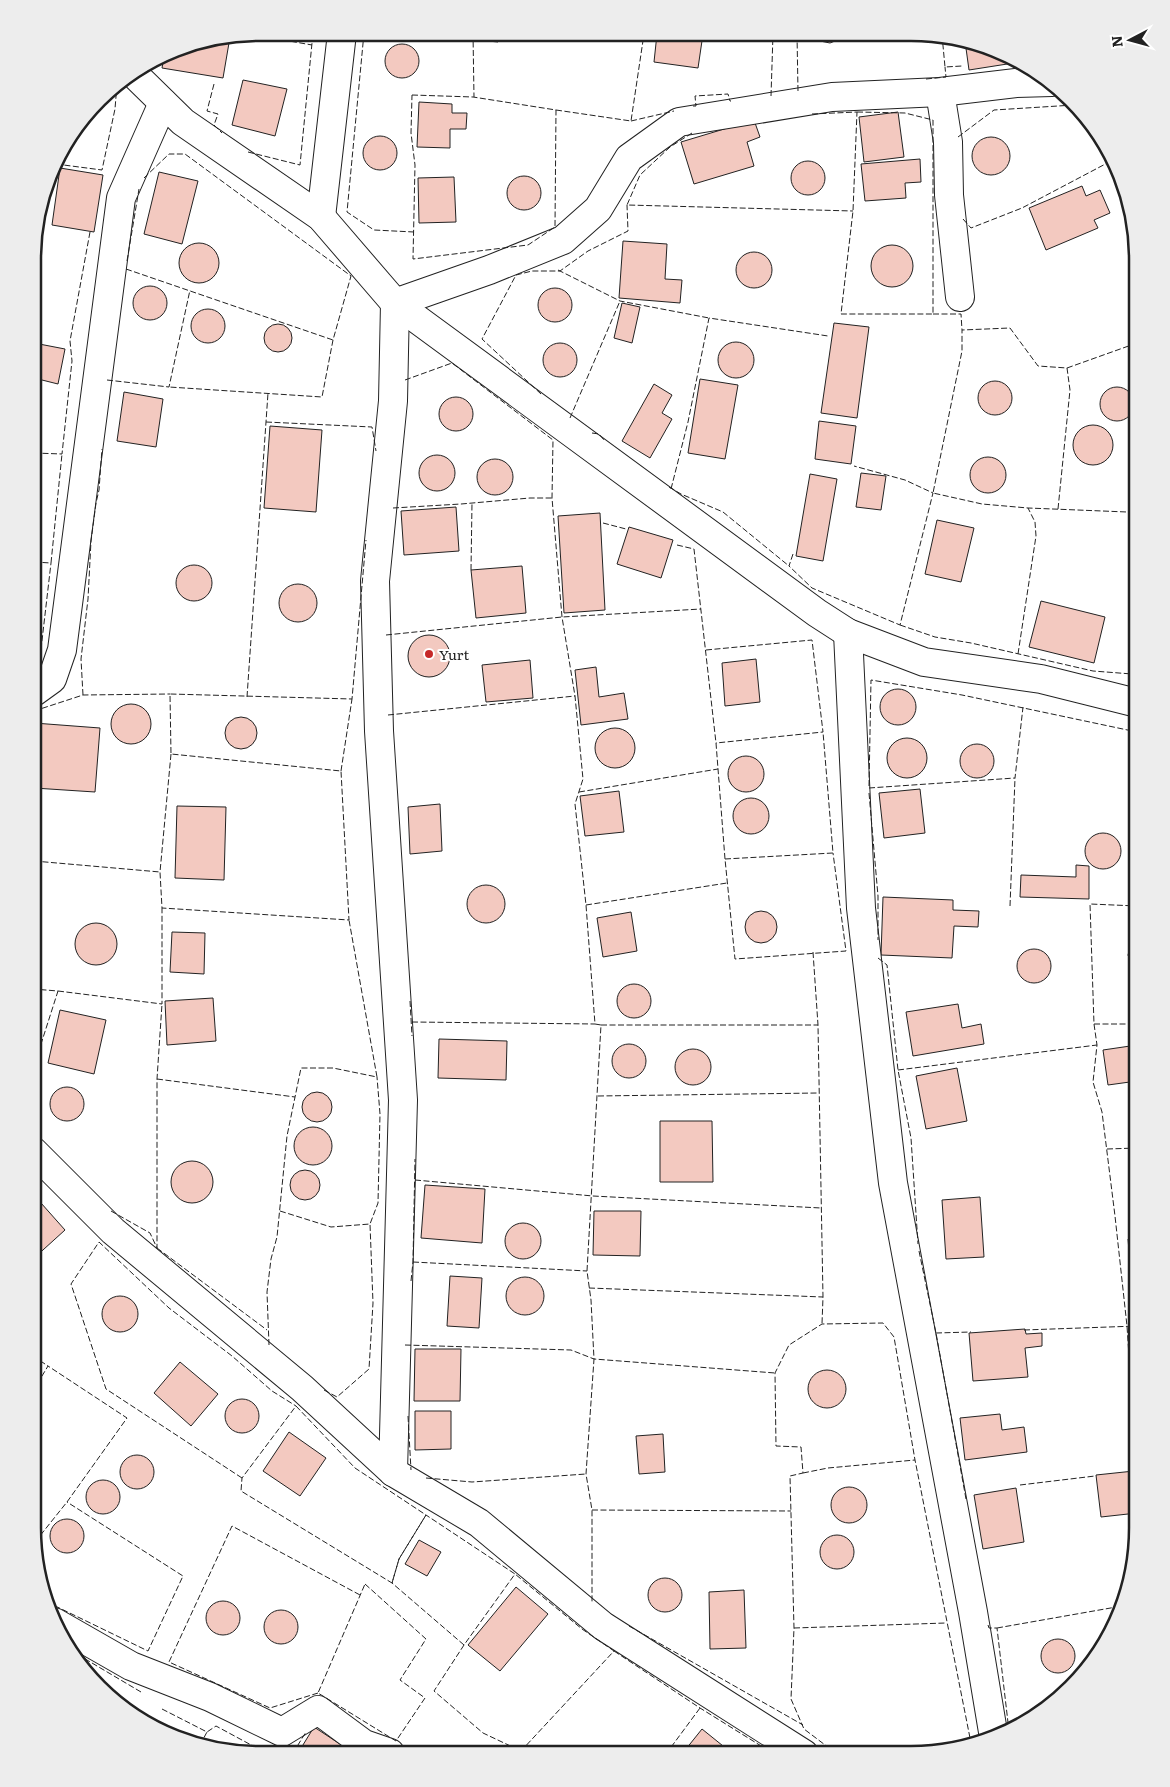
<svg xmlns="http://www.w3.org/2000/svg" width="1170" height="1787" font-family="Literata,serif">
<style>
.building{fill:#f3c9c0;stroke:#222}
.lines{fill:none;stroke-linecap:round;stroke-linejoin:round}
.minor-casing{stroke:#222;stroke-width:30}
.minor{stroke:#fff;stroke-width:28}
.fence{stroke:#222;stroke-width:1;stroke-dasharray:6 2.5;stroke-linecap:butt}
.poi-dot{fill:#c62828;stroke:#fff;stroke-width:2}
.labels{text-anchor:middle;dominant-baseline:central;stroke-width:4;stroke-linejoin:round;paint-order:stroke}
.poi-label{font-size:14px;fill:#222;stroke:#fff;text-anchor:start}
.rim{fill:none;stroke:#222;stroke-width:2.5}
</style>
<rect width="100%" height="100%" fill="#fff"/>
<g class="building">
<polygon points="479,33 498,33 498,42 478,40"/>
<polygon points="657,34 703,34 698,68 654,62"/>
<polygon points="814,34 844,34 840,39 830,43 820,41"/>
<polygon points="230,37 223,78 162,68 164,57 186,45"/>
<polygon points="965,41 998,50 1020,62 969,70"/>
<circle cx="402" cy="61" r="17"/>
<polygon points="243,80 287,89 275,136 232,125"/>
<polygon points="419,102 452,104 452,113 467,113 466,129 450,129 450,148 417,147"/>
<polygon points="898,112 904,157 864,162 859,117"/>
<polygon points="754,120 760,137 747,142 754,166 694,184 681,142"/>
<circle cx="380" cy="153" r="17"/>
<circle cx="991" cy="156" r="19"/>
<polygon points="920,159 921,182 905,183 906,198 865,201 861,164"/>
<circle cx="808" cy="178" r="17"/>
<polygon points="60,168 103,175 94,232 52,225"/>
<polygon points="159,172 198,181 182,244 144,234"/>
<circle cx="524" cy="193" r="17"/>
<polygon points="454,177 456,222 419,223 418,178"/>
<polygon points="1082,186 1086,196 1100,190 1110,213 1094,220 1098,228 1046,250 1029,208"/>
<polygon points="623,241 667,244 665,279 682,280 680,303 619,298"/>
<circle cx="199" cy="263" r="20"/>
<circle cx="892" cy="266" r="21"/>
<circle cx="754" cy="270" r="18"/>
<circle cx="150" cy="303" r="17"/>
<circle cx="555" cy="305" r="17"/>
<polygon points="622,303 640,307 632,343 614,338"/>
<circle cx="208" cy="326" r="17"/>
<polygon points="834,323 869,327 857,418 821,413"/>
<circle cx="278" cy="338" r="14"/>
<circle cx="736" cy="360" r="18"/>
<circle cx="560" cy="360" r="17"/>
<polygon points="34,343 65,349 58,384 34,378"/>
<polygon points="700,379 738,385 725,459 688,453"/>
<circle cx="995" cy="398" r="17"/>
<polygon points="654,384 672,395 662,413 672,419 650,458 622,441"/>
<circle cx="1117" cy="404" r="17"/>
<polygon points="124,392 163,399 156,447 117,441"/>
<circle cx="456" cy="414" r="17"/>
<polygon points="819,421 856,426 851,464 815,459"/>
<circle cx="1093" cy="445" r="20"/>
<polygon points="270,426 322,430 316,512 264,508"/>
<circle cx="437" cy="473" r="18"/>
<circle cx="988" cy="475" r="18"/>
<circle cx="495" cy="477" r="18"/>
<polygon points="861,473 886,476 881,510 856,507"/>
<polygon points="810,474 837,479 823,561 796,556"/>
<polygon points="456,507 459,551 404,555 401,511"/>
<polygon points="600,513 605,610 564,613 558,516"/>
<polygon points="937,520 974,528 961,582 925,574"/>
<polygon points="629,527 673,540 661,578 617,564"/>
<circle cx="194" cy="583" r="18"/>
<polygon points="522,566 526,613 476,618 471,570"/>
<circle cx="298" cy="603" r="19"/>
<polygon points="1041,601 1105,617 1094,663 1029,647"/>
<circle cx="429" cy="656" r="21"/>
<polygon points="756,659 760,702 725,706 722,663"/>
<polygon points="530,660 533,698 486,702 482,665"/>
<polygon points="596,667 599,697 624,693 628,719 581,725 575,670"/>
<circle cx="898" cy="707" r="18"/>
<circle cx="131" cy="724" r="20"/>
<circle cx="241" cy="733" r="16"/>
<polygon points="34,723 100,728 95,792 34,788"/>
<circle cx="615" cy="748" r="20"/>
<circle cx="907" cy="758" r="20"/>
<circle cx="977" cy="761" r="17"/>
<circle cx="746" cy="774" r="18"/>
<polygon points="920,789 925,833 884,838 879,793"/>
<polygon points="619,791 624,832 585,836 580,796"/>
<circle cx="751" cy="816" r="18"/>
<polygon points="440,804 442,851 410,854 408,807"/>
<polygon points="177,806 226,807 224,880 175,878"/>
<circle cx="1103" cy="851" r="18"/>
<polygon points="1076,865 1089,866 1089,899 1020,897 1021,875 1076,877"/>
<circle cx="486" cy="904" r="19"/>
<polygon points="883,897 953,900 953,910 979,911 978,927 954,926 952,958 881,955"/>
<circle cx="761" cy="927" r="16"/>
<polygon points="631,912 637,951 603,957 597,918"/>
<circle cx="96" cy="944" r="21"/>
<polygon points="172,932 205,933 204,974 170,972"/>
<polygon points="1137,938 1137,968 1130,961 1128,955 1131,944"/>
<circle cx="1034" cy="966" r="17"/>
<circle cx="634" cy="1001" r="17"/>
<polygon points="213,998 216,1041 167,1045 165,1001"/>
<polygon points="958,1004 962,1028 981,1024 984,1044 913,1056 906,1012"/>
<polygon points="60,1010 106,1020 94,1074 48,1063"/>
<polygon points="439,1039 507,1041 506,1080 438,1078"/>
<circle cx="629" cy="1061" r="17"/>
<polygon points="1137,1045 1137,1081 1108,1085 1103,1050"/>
<circle cx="693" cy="1067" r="18"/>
<polygon points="957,1068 967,1121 926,1129 916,1076"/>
<circle cx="67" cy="1104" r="17"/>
<circle cx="317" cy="1107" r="15"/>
<polygon points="660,1121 712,1121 713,1182 660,1182"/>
<circle cx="313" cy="1146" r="19"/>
<circle cx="192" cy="1182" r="21"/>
<circle cx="305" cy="1185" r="15"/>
<polygon points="425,1185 485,1189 482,1243 421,1238"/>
<polygon points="33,1194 65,1230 33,1259"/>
<polygon points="980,1197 984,1257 946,1259 942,1200"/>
<polygon points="594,1211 641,1211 640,1256 593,1255"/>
<circle cx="523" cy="1241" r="18"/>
<polygon points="1128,1239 1137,1239 1137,1299 1133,1299"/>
<polygon points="450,1276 482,1278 479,1328 447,1326"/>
<circle cx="525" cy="1296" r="19"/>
<circle cx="120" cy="1314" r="18"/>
<polygon points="1025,1329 1026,1334 1042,1333 1042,1346 1025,1348 1028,1377 973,1381 969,1333"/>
<polygon points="415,1349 461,1349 460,1401 414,1401"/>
<polygon points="180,1362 218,1394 191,1426 154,1393"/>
<circle cx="827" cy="1389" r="19"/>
<circle cx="242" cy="1416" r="17"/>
<polygon points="415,1411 451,1411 451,1449 415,1450"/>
<polygon points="1000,1414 1002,1430 1024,1427 1027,1452 965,1460 960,1418"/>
<polygon points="289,1432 326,1458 300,1496 263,1471"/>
<polygon points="663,1434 665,1472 639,1474 636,1436"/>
<circle cx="137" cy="1472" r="17"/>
<polygon points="1134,1471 1137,1513 1101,1517 1096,1475"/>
<circle cx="103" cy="1497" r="17"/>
<circle cx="849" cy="1505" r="18"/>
<polygon points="1016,1488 1024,1542 983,1549 974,1495"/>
<circle cx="67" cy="1536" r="17"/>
<circle cx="837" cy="1552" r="17"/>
<polygon points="419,1540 441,1552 427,1576 405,1564"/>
<circle cx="665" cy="1595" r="17"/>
<polygon points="516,1587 548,1614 500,1671 468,1645"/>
<polygon points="744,1590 746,1648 710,1649 709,1592"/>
<circle cx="223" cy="1618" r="17"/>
<circle cx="281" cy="1627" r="17"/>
<circle cx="1058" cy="1656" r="17"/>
<polygon points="314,1727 343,1746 338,1753 298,1753"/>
<polygon points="702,1729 733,1754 682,1754"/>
</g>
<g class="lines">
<g class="minor-casing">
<g id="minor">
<polyline points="134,74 183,122 321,217 395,303 817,613 848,633 924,662 1041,679 1137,703"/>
<polyline points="940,92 948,142 949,195 960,297"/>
<polyline points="321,217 342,33"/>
<polyline points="848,633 861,908 893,1183 973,1612 994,1738"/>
<polyline points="34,692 52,679 62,650 121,198 163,103"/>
<polyline points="33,1151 113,1231 302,1388 393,1472 479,1523 603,1626 804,1754"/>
<polyline points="393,1472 403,1100 379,731 375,581 393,401 395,303 489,270 563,240 598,209 629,158 679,122 832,97 940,92 1016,83 1052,82"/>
<polyline points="54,1622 131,1666 210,1697 282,1732 318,1710 364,1744 390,1753"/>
</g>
</g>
<use href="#minor" class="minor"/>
<g class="fence">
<polyline points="364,33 347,212 374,230 414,232"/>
<polyline points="473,33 474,97"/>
<polyline points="249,34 312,45"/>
<polyline points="797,34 798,91 799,91"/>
<polyline points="942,35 945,67 962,66"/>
<polyline points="926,79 946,77 945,67"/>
<polyline points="214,84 207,111 218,114 214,125 222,133"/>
<polygon points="412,95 473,97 556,110 555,227 528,245 413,259 415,165 411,133"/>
<polyline points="771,96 773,34"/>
<polyline points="693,106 696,106 695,96 728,94 730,101 731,101"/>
<polyline points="556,110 631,121 644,34"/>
<polygon points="857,112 905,113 933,120 933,314 841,314 853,211"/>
<polyline points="812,114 857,112"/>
<polyline points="631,121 674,111"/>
<polyline points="692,133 670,147 640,175 627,205 853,211"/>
<polyline points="958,137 994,110 1074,105"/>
<polyline points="248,152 300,165 313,33"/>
<polyline points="56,164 102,170 115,109 117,84"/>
<polyline points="144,178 169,154 185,154 351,276 333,340 322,397 169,387"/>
<polyline points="963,219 971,228 1022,208 1113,160"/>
<polyline points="127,261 139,189"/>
<polyline points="126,269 333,340"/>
<polyline points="558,270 620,301 709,318"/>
<polyline points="933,314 961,314 962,330"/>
<polyline points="1067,368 1137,343"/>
<polyline points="107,380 169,387 190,290"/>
<polyline points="405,380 452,363 553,440 552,498 562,617 575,696 583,779 575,804 586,905 595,1024 601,1025 587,1271 591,1300 594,1359 586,1474 592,1510 592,1603"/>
<polyline points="541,394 482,339 516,275 532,271 560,271 588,251 628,231 627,205"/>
<polyline points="570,418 620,301"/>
<polyline points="266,422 372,427 376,451"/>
<polyline points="592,433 599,434 604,440"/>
<polyline points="34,453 62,454 72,361 70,341 90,232"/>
<polyline points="669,487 681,494 723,512 789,566"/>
<polyline points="671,489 688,422 709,318 828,336"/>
<polyline points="393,508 461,504 530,498 552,498"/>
<polyline points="1058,509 1070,390 1067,368 1038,366 1010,328 962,330 962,351 933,493 982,504 1028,508 1127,512 1137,515"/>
<polyline points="603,523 626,529"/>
<polyline points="677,545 694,549 716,743 725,859 735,959 846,951 833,853"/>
<polyline points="793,554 789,566 812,588 900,625 933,493 905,480 854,466"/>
<polyline points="34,562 51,563 62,454"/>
<polyline points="471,570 472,503"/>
<polyline points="900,625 935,637 971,643 1093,671 1132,674 1137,678"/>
<polyline points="386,635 562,617 701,609"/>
<polyline points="706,650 812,640 823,732 716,743"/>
<polyline points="1018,654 1036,536 1035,522 1028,508"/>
<polyline points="38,675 51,563"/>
<polyline points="83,695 81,659 88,599 91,541 96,503 99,490 102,449"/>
<polyline points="247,697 268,393"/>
<polyline points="34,711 83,695 170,694"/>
<polyline points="388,715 575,696"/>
<polyline points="171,754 160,872 162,908 349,920 341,771 171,754 170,694 352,699 366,540"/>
<polyline points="341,771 352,699"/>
<polyline points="869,786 871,680 962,695 1137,732"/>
<polyline points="869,788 1015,778 1023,707"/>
<polyline points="579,792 718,769"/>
<polyline points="869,793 878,896 878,940"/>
<polyline points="725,859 833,853 823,732"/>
<polyline points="34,861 160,872"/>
<polyline points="586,905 727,883"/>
<polyline points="1010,906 1015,778"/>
<polyline points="813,952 818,1025 823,1297 822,1324"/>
<polyline points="878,958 887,965 898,1070 911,1138 918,1244"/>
<polyline points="58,991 162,1004 162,908"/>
<polyline points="410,1001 412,1036"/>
<polyline points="412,1022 595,1024"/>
<polyline points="1094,1024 1137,1024"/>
<polyline points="601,1025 818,1025"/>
<polyline points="33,1069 58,991 33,989"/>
<polyline points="898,1070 1097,1045"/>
<polyline points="157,1079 295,1097"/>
<polyline points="598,1096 818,1093"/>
<polyline points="1107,1149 1137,1148"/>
<polyline points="415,1180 593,1196 821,1208"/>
<polyline points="111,1211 150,1233 157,1248 157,1079 162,1004"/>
<polyline points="280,1211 331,1227 370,1224 378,1203 380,1114 377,1077"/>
<polyline points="157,1248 267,1330"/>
<polyline points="919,1251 936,1333 966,1499"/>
<polyline points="413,1262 587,1271"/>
<polyline points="411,1281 413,1262 415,1159"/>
<polyline points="589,1288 823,1297"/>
<polyline points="1024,1330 1137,1326"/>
<polyline points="936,1333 971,1332"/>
<polyline points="269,1345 267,1292 271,1259 277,1237 287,1136 301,1068 333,1068 377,1077 349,920"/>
<polyline points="405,1345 571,1350 594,1359 775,1373"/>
<polyline points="33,1356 48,1366"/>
<polyline points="324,1390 337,1397 369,1369 373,1303 370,1224"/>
<polyline points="33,1391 48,1366 127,1418 67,1502 35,1542"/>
<polygon points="296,1406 355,1468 426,1515 399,1559 392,1583 241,1491 242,1478"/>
<polyline points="408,1416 411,1470"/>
<polyline points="803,1473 828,1468 915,1460"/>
<polyline points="1137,1477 1127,1326 1115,1216 1102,1112 1093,1082 1097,1045 1094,1024 1090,904 1137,906"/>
<polyline points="242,1478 106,1389 71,1284 99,1242 169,1308 232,1356 272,1391 296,1406"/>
<polyline points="426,1478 472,1482 586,1474"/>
<polyline points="1020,1485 1095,1476"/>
<polyline points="592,1510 791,1511"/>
<polygon points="365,1584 426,1639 400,1680 425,1698 396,1741 318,1693"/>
<polyline points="47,1602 148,1651 183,1576 67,1502"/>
<polyline points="988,1625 989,1628 997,1628 1009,1731"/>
<polyline points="629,1626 803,1725"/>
<polyline points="794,1628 946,1623"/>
<polyline points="997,1628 1122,1606"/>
<polyline points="464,1645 392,1583 399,1559 426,1515 515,1574 464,1645 434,1691 483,1733 521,1751 614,1651 582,1629 515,1574"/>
<polyline points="70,1650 141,1692"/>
<polyline points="614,1651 700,1708 774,1754"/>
<polyline points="318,1693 270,1708 169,1662 232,1526 360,1595"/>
<polyline points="162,1709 207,1732 216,1726 266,1753"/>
<polyline points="200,1745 207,1732"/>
<polyline points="293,1753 306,1732"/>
<polyline points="666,1754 700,1708"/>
<polyline points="837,1754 804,1729 791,1699 794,1628 790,1476 803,1473 801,1447 776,1446 775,1373 789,1345 822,1324 883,1323 894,1337 915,1460 971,1743"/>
</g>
</g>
<circle class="poi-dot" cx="429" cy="654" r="5"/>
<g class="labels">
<g class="poi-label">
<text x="439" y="654">Yurt</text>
</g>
</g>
<path d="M0 0H1170V1787H0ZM259 41H911A218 218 0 0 1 1129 259V1528A218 218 0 0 1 911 1746H259A218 218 0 0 1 41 1528V259A218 218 0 0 1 259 41Z" fill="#ededed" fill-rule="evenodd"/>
<path class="rim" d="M259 41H911A218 218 0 0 1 1129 259V1528A218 218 0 0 1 911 1746H259A218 218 0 0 1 41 1528V259A218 218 0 0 1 259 41Z"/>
<g transform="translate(1130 40) rotate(264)" stroke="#ffffff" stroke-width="4" paint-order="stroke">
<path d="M0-4L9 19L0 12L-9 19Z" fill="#222222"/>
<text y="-8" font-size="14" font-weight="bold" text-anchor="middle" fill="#222222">N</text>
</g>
</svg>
